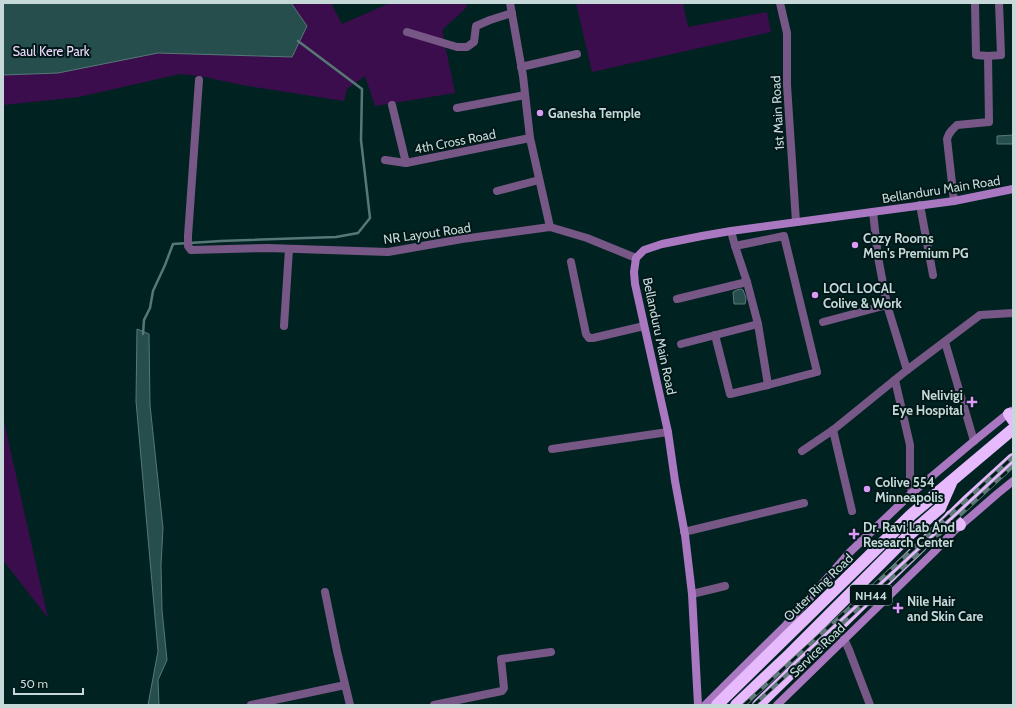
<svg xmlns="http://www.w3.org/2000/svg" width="1016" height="708" font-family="Cabin,sans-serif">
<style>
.green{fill:#3b0d4c}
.water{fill:#264e4d;stroke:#567877}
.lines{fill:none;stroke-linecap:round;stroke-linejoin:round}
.stream{stroke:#567877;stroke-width:2.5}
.street{stroke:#775785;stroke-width:8}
.secondary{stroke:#aa78c1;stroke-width:8}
.highway{stroke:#e7b9fd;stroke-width:12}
.rail-casing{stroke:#5d7877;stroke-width:4}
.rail{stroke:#001818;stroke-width:2.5;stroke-dasharray:8;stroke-linecap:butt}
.poi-dot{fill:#da9af6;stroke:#001818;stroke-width:1.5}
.labels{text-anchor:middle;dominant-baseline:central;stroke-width:4;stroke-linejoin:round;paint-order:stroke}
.shield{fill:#001818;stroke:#8b9f9e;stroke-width:1}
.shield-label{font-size:12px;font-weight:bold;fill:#c6d9d8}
.park-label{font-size:13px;fill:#f1d8fe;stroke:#001818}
.poi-label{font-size:13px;font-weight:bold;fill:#c6d9d8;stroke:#001818;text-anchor:start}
.street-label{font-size:13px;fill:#c6d9d8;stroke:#001818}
</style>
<rect width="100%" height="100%" fill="#002322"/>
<g class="green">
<polygon points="3,3 331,3 342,24 390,3 466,3 467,7 442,30 455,93 375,106 365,76 347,89 344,101 242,85 200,76 180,74 79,97 3,105"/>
<polygon points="576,3 683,3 688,27 767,12 771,32 592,72"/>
<polygon points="3,417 48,618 3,560"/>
</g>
<g class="water">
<polygon points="3,3 291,3 307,26 292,57 158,53 58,73 3,75"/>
<polygon points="1013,135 1013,144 997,144 997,136"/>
<polygon points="737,290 741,289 743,290 746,298 745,304 734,304 733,292"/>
<polygon points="137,329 149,334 150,405 163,528 161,565 162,610 167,660 158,680 159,705 148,705 158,651 136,401"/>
</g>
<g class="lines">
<polyline class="stream" points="143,334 144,320 150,308 153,291 165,265 173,244 221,241 336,237 358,233 370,218 361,140 362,89 298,41"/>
<g class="street">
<polyline points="510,3 523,76 530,138 550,227"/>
<polyline points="780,3 787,33 787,85 796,222"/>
<polyline points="975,3 976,55 988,56 1001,55 999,3"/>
<polyline points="407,32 457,47 467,47 474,42 476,26 490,20 512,13"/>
<polyline points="521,67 577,54"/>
<polyline points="199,80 188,236 188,246 191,250 268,248 388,252 462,239 550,227 587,238 636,258"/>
<polyline points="392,105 406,163"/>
<polyline points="457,108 525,95"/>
<polyline points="385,160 406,163 530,138"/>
<polyline points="497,191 539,180"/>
<polyline points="954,201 947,139 949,134 952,130 957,125 989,122 988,56"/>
<polyline points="920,205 933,275"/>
<polyline points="873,212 878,257 887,305 907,370"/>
<polyline points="735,246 784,236 817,372 768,385"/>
<polyline points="571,262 586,334 589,338 593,338 644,326"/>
<polyline points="677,299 747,282"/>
<polyline points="823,322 887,305"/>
<polyline points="284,326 289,249"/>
<polyline points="715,335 730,394 768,385 758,324 747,282 735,246 731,231"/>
<polyline points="945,342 974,441"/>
<polyline points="681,344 758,324"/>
<polyline points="895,380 910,445 910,483 912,493"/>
<polyline points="833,430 852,511"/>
<polyline points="552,449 668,432"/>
<polyline points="802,451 833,430 907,370 980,315 1013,313"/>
<polyline points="684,532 804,503"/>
<polyline points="325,592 337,651 350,705"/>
<polyline points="692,594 725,586"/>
<polyline points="844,639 849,650 870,705"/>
<polyline points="251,705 345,685"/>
<polyline points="434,705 502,691 504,688 501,659 551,652"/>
</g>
<g class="secondary">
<polyline points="698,705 692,594 685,535 675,481 668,432 635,284 634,272 636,258 644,250 662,244 702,236 731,231 954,201 1013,189"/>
<polyline points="705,705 786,625 850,552 912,493 974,441 1011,411"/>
<polyline points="777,705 934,552 954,531 974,514 997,494 1013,481"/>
</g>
<g class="highway">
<polyline points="1009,414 1013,420"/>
<polyline points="951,516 960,525"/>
<polyline points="717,705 911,515 1013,429"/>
<polyline points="736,705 790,654 910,534 940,508 951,483"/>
<polyline points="758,705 966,502 1013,459"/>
</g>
<g class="rail-casing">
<g id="rail">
<polyline points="744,705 1013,457"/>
<polyline points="754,705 1013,466"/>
</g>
</g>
<use href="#rail" class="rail"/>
</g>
<g class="poi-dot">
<circle cx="540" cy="113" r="4"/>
<circle cx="855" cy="245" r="4"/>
<circle cx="815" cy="295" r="4"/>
<path d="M970 396h4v4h4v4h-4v4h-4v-4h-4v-4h4z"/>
<circle cx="867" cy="489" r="4"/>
<path d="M852 528h4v4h4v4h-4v4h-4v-4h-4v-4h4z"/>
<path d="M896 602h4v4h4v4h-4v4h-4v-4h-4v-4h4z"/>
</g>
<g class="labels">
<rect class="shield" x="850" y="585" width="42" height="20" rx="3"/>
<g class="shield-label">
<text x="871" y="595">NH44</text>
</g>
<g class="park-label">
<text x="51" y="51">Saul Kere Park</text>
</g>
<g class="poi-label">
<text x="548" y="113">Ganesha Temple</text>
<text x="863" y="238">Cozy Rooms<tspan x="863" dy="15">Men's Premium PG</tspan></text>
<text x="823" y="288">LOCL LOCAL<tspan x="823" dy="15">Colive &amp; Work</tspan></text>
<text x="963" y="395" text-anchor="end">Nelivigi<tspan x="963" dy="15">Eye Hospital</tspan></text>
<text x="875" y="482">Colive 554<tspan x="875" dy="15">Minneapolis</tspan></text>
<text x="863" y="527">Dr. Ravi Lab And<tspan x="863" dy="15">Research Center</tspan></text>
<text x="907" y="601">Nile Hair<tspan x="907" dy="15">and Skin Care</tspan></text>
</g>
<g class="street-label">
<text transform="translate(777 113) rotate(-93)">1st Main Road</text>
<text transform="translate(455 141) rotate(-11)">4th Cross Road</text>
<text transform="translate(941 189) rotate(-9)">Bellanduru Main Road</text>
<text transform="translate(427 233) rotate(-8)">NR Layout Road</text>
<text transform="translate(660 336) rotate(78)">Bellanduru Main Road</text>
<text transform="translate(818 587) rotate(-44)">Outer Ring Road</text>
<text transform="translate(817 650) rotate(-44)">Service Road</text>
</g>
</g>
<rect width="1016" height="708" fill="none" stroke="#c6d9d8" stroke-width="8"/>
<path d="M14 688v6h69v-6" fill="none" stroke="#c6d9d8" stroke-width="2"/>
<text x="20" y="688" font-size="12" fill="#c6d9d8" stroke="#001818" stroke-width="3" paint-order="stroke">50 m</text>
</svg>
